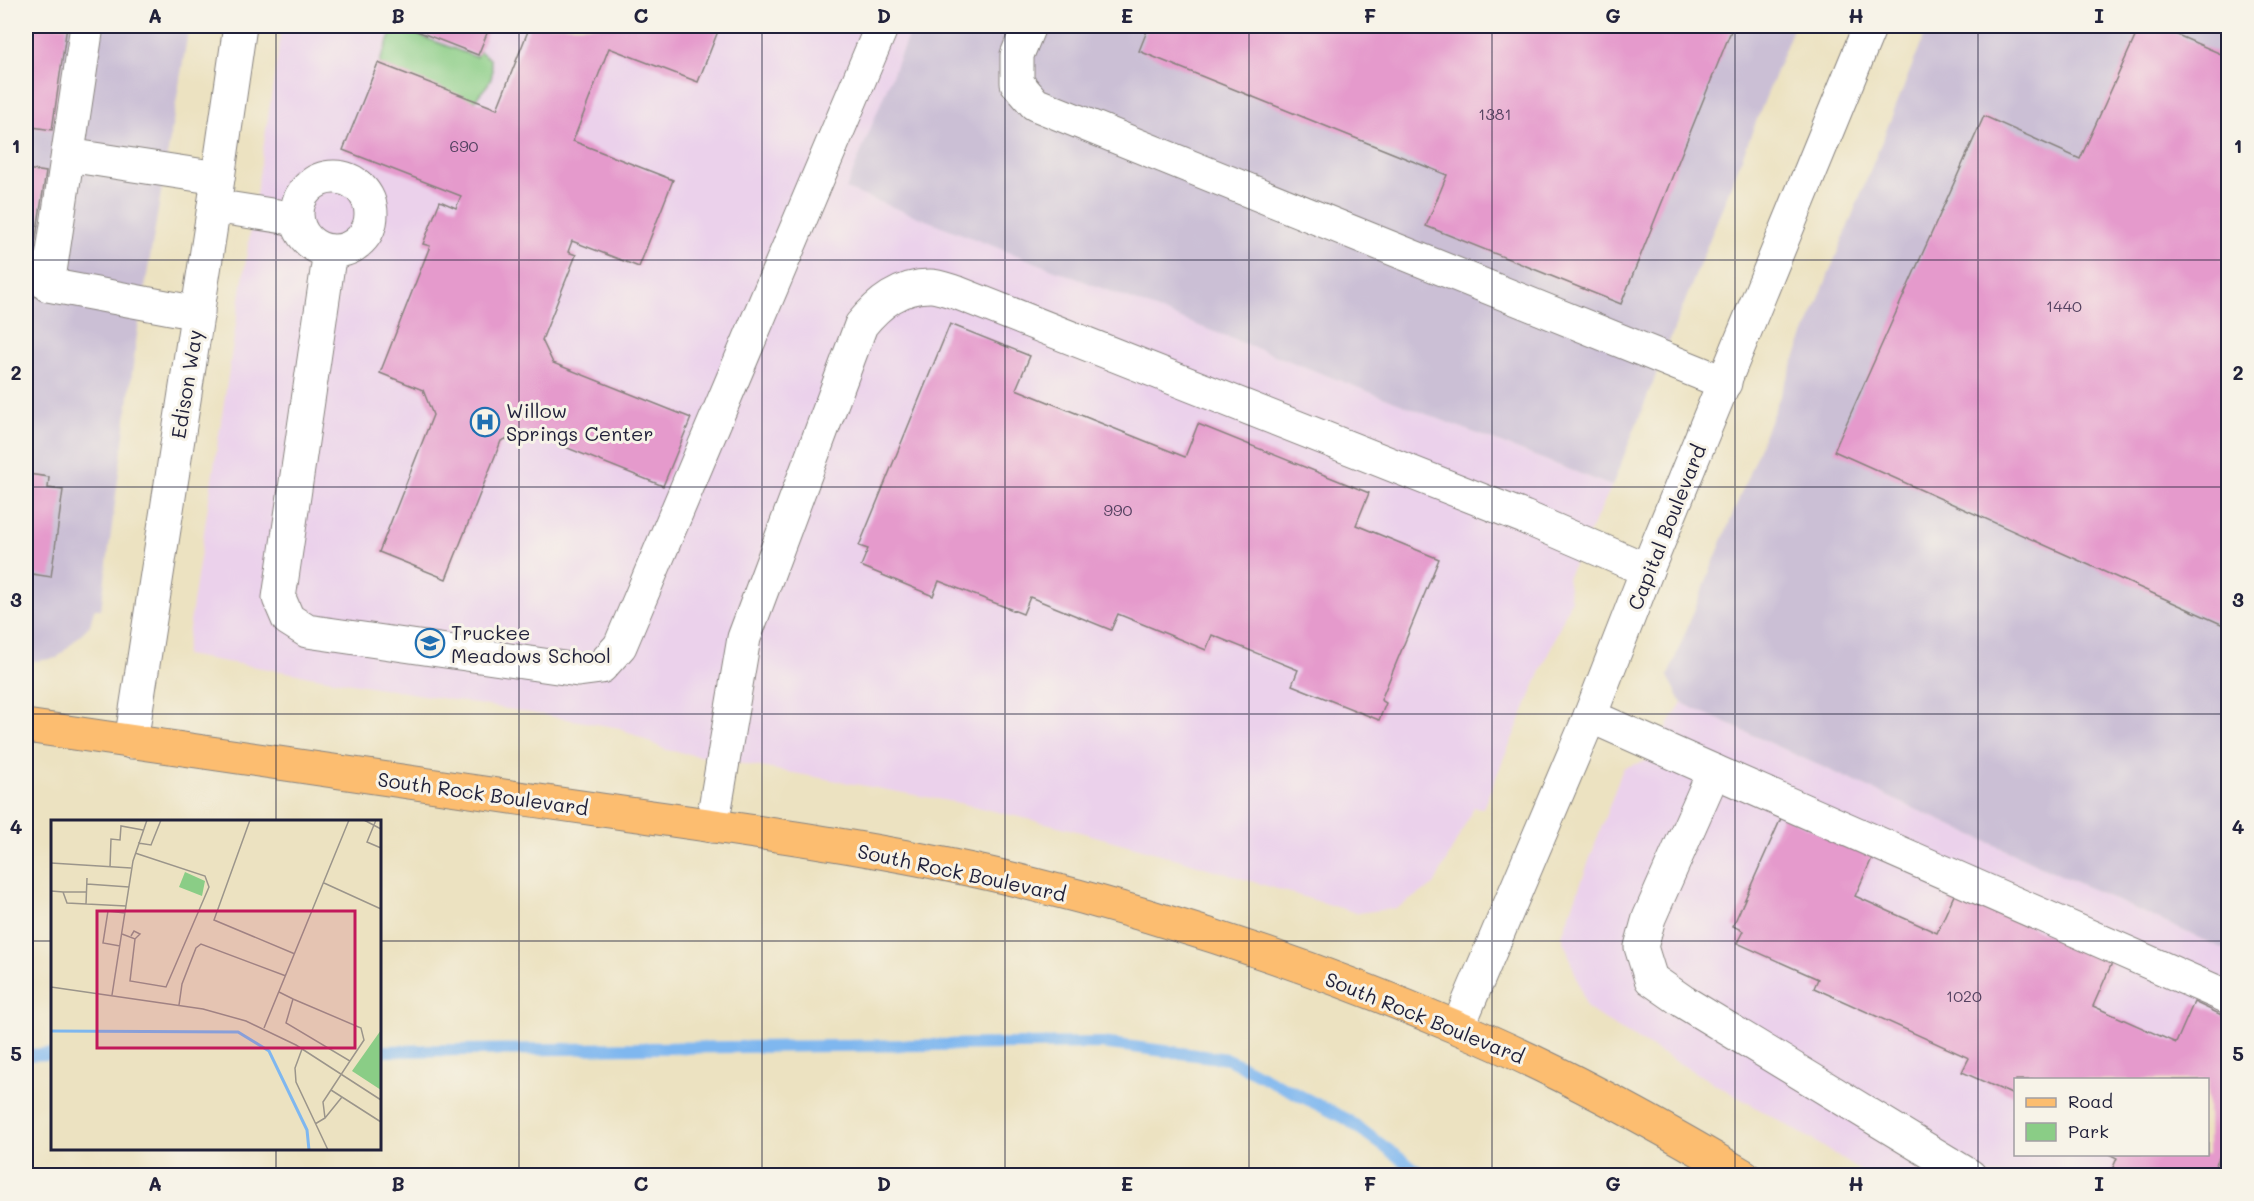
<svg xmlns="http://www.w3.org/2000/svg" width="2254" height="1201" font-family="Mali,sans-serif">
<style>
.built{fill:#ebd1eb;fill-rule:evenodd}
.industrial{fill:#cbbfd5}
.green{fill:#8acd86;stroke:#567860;stroke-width:1.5}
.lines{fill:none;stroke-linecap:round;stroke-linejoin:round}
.stream{stroke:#7fb7ef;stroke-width:12}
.building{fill:#e59acc}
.minor-casing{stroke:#87827e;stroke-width:35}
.major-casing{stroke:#87827e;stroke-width:35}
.minor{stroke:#fff;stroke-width:33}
.major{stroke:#fcbd6f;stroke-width:33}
.grid{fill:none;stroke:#22223b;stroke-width:1.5;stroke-opacity:0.55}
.labels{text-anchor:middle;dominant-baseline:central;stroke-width:6;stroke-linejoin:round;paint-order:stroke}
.number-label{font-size:16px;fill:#53405f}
.street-label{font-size:20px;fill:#22223b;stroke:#f7f3e8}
.poi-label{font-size:20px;fill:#22223b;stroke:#f7f3e8;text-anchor:start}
.inset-river{fill:none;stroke:#7fb7ef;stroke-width:3}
.inset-road{fill:none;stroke:#9b958b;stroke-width:1.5}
.view{fill:#c2185b;fill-opacity:0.15;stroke:#c2185b;stroke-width:3}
.inset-edge{fill:none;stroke:#22223b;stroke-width:3}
.neatline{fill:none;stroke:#22223b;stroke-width:2}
.grid-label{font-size:20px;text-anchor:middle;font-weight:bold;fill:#22223b}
</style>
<rect width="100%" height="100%" fill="#f7f3e8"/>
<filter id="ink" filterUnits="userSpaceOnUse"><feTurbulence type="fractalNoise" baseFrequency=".0167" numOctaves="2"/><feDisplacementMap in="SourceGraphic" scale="12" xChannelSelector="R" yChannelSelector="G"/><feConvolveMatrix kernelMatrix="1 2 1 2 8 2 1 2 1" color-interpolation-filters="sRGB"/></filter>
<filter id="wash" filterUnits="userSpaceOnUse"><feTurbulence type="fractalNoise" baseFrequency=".008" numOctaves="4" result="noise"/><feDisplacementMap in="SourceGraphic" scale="24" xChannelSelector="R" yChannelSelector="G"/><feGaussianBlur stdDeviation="1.35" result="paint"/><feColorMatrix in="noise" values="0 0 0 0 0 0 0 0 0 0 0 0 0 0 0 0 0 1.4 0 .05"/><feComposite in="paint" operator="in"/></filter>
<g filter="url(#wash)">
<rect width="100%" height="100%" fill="#ece2c1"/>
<g class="built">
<polygon points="282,26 912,26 847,189 1612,486 1567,578 1571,600 1483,808 1474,807 1434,885 1397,908 1357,913 1164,855 1062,827 959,803 666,750 620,728 185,655"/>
<path d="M 1682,703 L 2228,951 L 2228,1175 L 1867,1175 L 1811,1139 L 1609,1023 L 1587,1008 L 1562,935 L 1623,768 L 1646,761 ZM 2016,1080 L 2208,1080 L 2208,1154 L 2016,1154 Z"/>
</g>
<g class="industrial">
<polygon points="26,26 189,26 137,335 101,609 94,609 90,625 57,658 36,661 26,660"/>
<polygon points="912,26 1794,26 1612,486 846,189"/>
<polygon points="1928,26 2228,26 2228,951 1682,703 1668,676"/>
</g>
<path class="green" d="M 394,26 L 476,57 L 479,51 L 490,59 C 497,84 485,84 474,102 L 379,64 Z"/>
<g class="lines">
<g class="stream">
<polyline points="380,1051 1101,1043 1228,1059 1348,1120 1424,1176"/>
<polyline points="26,1055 52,1054"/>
</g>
</g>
<g id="blocks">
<g class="building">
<polygon points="26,26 67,26 52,130 26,126"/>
<polygon points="404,26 490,26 478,55"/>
<polygon points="530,26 720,26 698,82 609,48 573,141 673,180 639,267 572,241 568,252 576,255 542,340 553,363 691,418 663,486 525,431 501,441 446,579 379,552 433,415 423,390 380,373 430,246 423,244 440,201 456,208 461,196 343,150 378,63 497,109"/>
<polygon points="1149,26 1733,26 1621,304 1426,226 1447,175 1139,51"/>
<polygon points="2140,26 2157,26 2228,57 2228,627 1834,451 1984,116 2080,159"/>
<polygon points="26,169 46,172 29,282 26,282"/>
<polygon points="950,324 1030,356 1016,389 1185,457 1198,424 1369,493 1356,525 1439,559 1381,700 1386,703 1379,720 1292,685 1298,670 1212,635 1206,650 1118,614 1111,630 1030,597 1023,614 939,581 933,596 861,566 868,549 859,546"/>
<polygon points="28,474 49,477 48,488 63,490 51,577 26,573 26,486"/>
<polygon points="1782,816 1873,856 1855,896 1937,933 1955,893 2112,963 2093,1006 2176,1043 2194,1002 2228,1018 2228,1136 2211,1176 2118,1176 2111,1172 2117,1158 2109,1154 2208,1154 2208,1080 2016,1080 2016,1096 1962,1072 1969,1058 1814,988 1818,979 1737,943 1743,931 1733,926"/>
</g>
</g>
</g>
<g filter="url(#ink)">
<use href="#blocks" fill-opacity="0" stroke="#87827e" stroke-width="1.5"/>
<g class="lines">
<g class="minor-casing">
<g id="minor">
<polyline points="87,26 48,285 198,313"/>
<polyline points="1029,26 1017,55 1017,83 1035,104 1725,383"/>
<polyline points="68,155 218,178"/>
<circle cx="334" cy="214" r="37"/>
<polyline points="214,206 297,219"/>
<polyline points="330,251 279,598 288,619 307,631 578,670 601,667 620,646 882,26"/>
<polyline points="1590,716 1714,771 1649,918 1641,947 1651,979 1684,1002 1970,1176"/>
<polyline points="131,742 214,206 240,26"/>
<polyline points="1714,771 2228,997"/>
<path d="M 712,826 L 744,638 L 861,325 C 879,303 900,286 930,286 C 939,286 950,291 958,293 L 1524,517 L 1647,570"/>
<polyline points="1458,1027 1590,716 1647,570 1870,26"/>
</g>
</g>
<g class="major-casing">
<path id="major" d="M 26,726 C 215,754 405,782 595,809 C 735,829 876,847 1012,879 C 1163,916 1313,966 1456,1027 C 1555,1068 1651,1121 1744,1176"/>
</g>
<use href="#minor" class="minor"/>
<use href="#major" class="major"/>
</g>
</g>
<path class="grid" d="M 276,26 L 276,822M 519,26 L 519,1176M 762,26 L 762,1176M 1005,26 L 1005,1176M 1249,26 L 1249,1176M 1492,26 L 1492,1176M 1735,26 L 1735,1176M 1978,26 L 1978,1176M 26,260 L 2228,260M 26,487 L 2228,487M 26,714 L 2228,714M 26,941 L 52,941M 380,941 L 2228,941M 276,1148 L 276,1176"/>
<defs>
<g id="hospital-ring" transform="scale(1.5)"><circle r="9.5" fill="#f7f3e8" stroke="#1f6fb2" stroke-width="1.5"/><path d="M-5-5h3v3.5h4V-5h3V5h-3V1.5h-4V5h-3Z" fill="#1f6fb2"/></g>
<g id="school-ring" transform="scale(1.5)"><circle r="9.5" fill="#f7f3e8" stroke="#1f6fb2" stroke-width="1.5"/><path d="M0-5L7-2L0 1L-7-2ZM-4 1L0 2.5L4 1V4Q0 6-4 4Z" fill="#1f6fb2"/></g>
</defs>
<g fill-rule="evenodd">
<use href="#hospital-ring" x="485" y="422"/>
<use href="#school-ring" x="430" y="643"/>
</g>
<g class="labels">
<g class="number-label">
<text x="1495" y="113">1381</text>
<text x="464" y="145">690</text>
<text x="2064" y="305">1440</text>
<text x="1118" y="509">990</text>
<text x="1964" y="995">1020</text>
</g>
<g class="street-label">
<text transform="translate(186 384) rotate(-81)">Edison Way</text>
<text transform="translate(1666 527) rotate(-68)">Capital Boulevard</text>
<text transform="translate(483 793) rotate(8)">South Rock Boulevard</text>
<text transform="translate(962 872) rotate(12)">South Rock Boulevard</text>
<text transform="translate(1425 1017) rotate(22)">South Rock Boulevard</text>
</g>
<g class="poi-label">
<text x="506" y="410">Willow<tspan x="506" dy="23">Springs Center</tspan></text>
<text x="451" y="632">Truckee<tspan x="451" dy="23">Meadows School</tspan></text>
</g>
</g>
<g transform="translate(51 820)">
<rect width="330" height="330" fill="#ece2c1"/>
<path d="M 134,52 L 154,61 L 151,76 L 128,67 ZM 330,210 L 330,270 L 301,251 Z" fill="#8acd86"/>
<path class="inset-river" d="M 0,211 L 187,212 L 218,231 L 256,310 L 258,330"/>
<path class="inset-road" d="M 199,0 L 163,100 L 244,134M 313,0 L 330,9M 325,0 L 316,22 L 330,28M 87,23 L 100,25 L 110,0M 84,33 L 154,56 L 158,67 L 115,167 L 79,161 L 84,119M 0,43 L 80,48M 59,47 L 60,19 L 69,20 L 70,6 L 92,10M 273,63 L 330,89M 36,64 L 78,67M 0,71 L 12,72 L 16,83 L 75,86M 12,72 L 36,72M 35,84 L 36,58M 71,114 L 84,119 L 89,114 L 83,111 L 80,116M 0,121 L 0,162M 69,126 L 52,123 L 57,91 L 74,93M 0,167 L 152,189 L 195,201 L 245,225 L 330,280M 228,172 L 242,179 L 235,203 L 299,241 L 272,282 L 274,298 L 264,304M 61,175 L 82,41 L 96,0M 242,179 L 310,208 L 313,220 L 299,241M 128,185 L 131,164 L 145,128 L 150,124 L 235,156M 213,208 L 298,0M 251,229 L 244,248 L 245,262 L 277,330M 280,270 L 330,302M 274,298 L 291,277"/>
<path class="view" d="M 46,91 L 304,91 L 304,228 L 46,228 Z"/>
<rect width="330" height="330" class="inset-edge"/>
</g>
<rect width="2254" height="1201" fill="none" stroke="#f7f3e8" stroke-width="66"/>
<rect x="2014" y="1078" width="195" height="78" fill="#f7f3e8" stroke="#a29fa3" stroke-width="1.5"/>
<rect x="2026" y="1098" width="30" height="9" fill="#fcbd6f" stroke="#a29fa3" stroke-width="1.5"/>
<text x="2068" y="1108" font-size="18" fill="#22223b">Road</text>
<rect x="2026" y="1123" width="30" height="18" fill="#8acd86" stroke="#a29fa3" stroke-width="1.5"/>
<text x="2068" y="1138" font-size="18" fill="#22223b">Park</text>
<rect x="33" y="33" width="2188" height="1135" class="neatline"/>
<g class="grid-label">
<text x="155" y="23">A</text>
<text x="398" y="23">B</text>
<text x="641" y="23">C</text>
<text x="884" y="23">D</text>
<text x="1127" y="23">E</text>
<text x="1370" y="23">F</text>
<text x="1613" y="23">G</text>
<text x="1856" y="23">H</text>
<text x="2099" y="23">I</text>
<text x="16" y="153">1</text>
<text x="2238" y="153">1</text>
<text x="16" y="380">2</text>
<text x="2238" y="380">2</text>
<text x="16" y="607">3</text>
<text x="2238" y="607">3</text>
<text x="16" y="834">4</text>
<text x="2238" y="834">4</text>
<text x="16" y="1061">5</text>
<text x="2238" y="1061">5</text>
<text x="155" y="1191">A</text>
<text x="398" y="1191">B</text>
<text x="641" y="1191">C</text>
<text x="884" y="1191">D</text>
<text x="1127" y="1191">E</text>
<text x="1370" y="1191">F</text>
<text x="1613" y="1191">G</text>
<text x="1856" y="1191">H</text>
<text x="2099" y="1191">I</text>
</g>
</svg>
